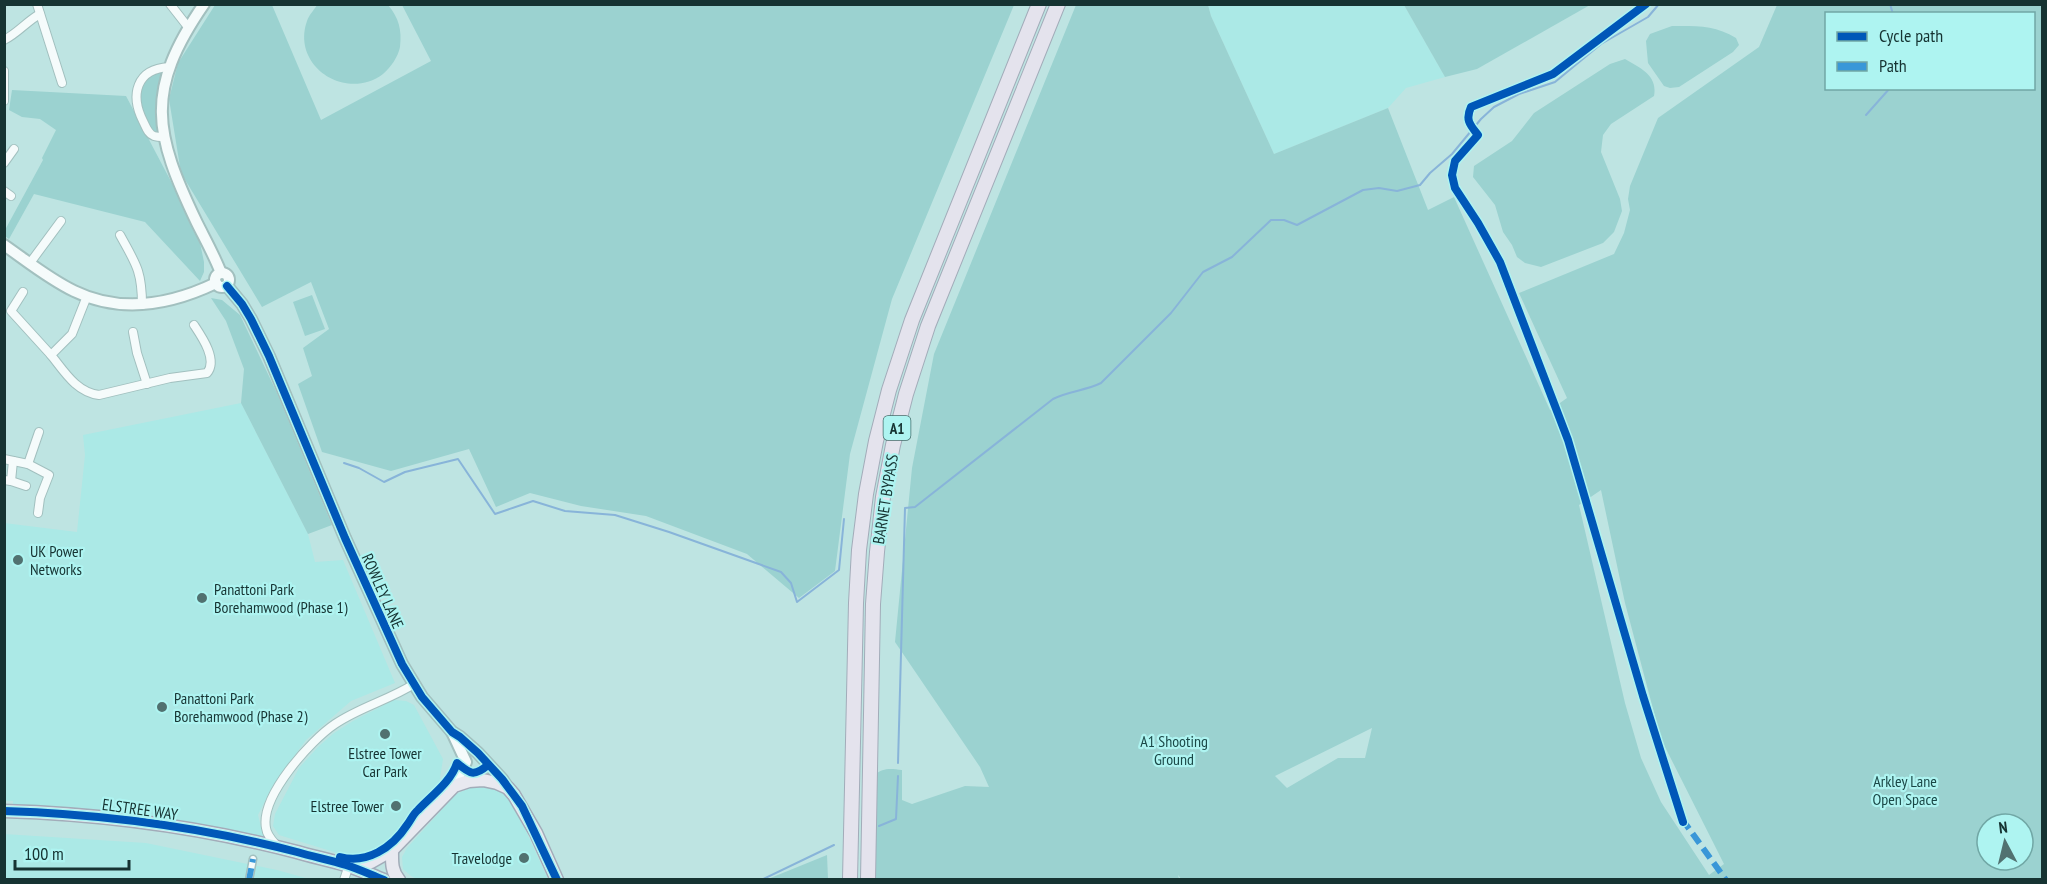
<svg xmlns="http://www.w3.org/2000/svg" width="2047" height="884" font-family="'PT Sans Narrow',sans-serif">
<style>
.built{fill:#abe9e6}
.green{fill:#9bd2d0;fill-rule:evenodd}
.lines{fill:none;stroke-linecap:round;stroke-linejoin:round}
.stream{stroke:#88b4d9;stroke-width:2}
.pedestrian-casing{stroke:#a2c0bf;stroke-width:9}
.minor-casing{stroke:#a2c0bf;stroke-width:10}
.tertiary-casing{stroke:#a2c0bf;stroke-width:14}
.primary-casing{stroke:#a2acb9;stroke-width:15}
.trunk-casing{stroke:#a2acb9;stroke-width:16}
.pedestrian{stroke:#f5fbfb;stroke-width:6}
.minor{stroke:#f5fbfb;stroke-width:8}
.tertiary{stroke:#f5fbfb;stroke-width:10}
.primary{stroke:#e8e9f0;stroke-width:12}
.trunk{stroke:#e4e3ed;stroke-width:14}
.quiet{stroke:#3997d8;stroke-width:6;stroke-dasharray:12 6;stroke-linecap:butt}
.cycleway-casing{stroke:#aef4f1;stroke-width:11}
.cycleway{stroke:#0057b8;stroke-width:8}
.poi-dot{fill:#517170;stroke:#aef4f1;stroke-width:2}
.labels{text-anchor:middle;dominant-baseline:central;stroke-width:4.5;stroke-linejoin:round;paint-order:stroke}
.shield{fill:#aef4f1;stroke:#446d6b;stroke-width:1.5}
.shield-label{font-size:15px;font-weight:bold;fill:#163332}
.street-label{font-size:16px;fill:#163332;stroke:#aef4f1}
.poi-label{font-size:16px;fill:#163332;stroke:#aef4f1;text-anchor:start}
.park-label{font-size:16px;fill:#1b4847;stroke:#aef4f1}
</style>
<rect width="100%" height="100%" fill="#bee4e2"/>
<g class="built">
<polygon points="1208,5 1404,5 1445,77 1406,88 1388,108 1274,154 1211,16"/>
<polygon points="241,403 308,534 315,562 343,560 395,683 351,701 306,740 273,785 258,815 262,831 266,838 147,817 74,808 13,805 13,801 4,801 4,523 77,532 85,455 83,435"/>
<polygon points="394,700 406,701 414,705 443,759 439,785 412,813 404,827 378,851 369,856 358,858 350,857 279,835 273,826 275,814 299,768 318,747 334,733 353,721"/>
<polygon points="483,787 497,790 508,797 514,805 548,879 417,879 411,876 403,869 402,857 407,848 456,794 470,788"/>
<polygon points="4,834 146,843 277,870 309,879 5,879"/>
</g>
<g class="green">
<polygon points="215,5 272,5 321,120 431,61 402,5 1014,5 892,299 850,454 835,571 799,598 747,554 646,516 581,506 530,493 496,507 469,449 391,471 322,452 298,384 312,376 303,348 329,329 311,282 262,307 181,173 169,99 178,63"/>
<path d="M 317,5 L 388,5 C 399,18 402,30 400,47 C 398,57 391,67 383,74 C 346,102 291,66 307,21 C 309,15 314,10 317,5 Z"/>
<path d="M 1076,5 L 1208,5 L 1211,16 L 1274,154 L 1388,108 L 1428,210 L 1454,197 L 1550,410 L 1567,398 L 1519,293 L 1614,254 L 1624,233 L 1630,210 L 1628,199 L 1630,186 L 1658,118 L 1759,47 L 1777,5 L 2042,5 L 2042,879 L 1182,880 L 1178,875 L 1179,879 L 873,880 L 875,775 C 883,767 892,769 902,770 L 902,800 L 912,804 L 965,786 L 989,787 L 980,767 L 895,642 L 912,468 L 934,354 ZM 1826,14 L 2034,14 L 2034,88 L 1826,88 ZM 1601,490 L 1625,603 L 1661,739 L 1724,864 L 1709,875 L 1661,802 L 1641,758 L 1625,703 L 1579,505 ZM 1372,728 L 1365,758 L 1338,758 L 1287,788 L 1275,776 ZM 1987,824 L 2023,824 L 2023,860 L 1987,860 Z"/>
<polygon points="1404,5 1590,5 1477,69 1445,77"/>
<path d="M 1672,26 C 1697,26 1715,25 1736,38 L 1739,45 L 1733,52 L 1679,87 L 1670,88 L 1664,86 L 1648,63 L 1646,41 L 1650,34 Z"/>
<path d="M 1625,59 C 1640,68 1658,75 1654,96 L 1611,124 L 1603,135 L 1601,152 L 1620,199 L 1622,211 L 1614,232 L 1603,243 L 1541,267 L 1525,263 L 1517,257 L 1512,245 L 1503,232 L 1495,205 L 1473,177 L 1474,166 L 1512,141 L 1534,113 L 1610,64 Z"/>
<path d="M 160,72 L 162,75 L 158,95 L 159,130 L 156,132 C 137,121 132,75 160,72 Z"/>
<polygon points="12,90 126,96 186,210 199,238 204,262 204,272 200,281 145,222 34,194 9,239 5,236 5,230 43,160 42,158 56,130 40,119 22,117 9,110"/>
<polygon points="312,295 325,329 305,336 293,302"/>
<polygon points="211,298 222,300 240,315 277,393 332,525 308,534 241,403 244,369 226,321"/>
<polygon points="827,855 828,879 768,879"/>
</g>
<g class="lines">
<g class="stream">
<polyline points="1890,4 1893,14"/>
<polyline points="1866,115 1890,88"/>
<polyline points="344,463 359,468 384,482 405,472 458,459 495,514 533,501 565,511 615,515 669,532 781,572 791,583 797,602 839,570 844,519"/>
<path d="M 898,763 L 905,508 L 915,507 L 1053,399 C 1068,391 1085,391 1101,383 L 1171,313 L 1203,272 L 1232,257 L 1271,220 L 1284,220 L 1297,225 L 1363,190 L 1379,188 L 1397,191 L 1420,185 L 1430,173 L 1452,154 L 1481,119 L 1494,107 L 1519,94 L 1555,82 L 1601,44 L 1648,17 L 1659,4"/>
<polyline points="879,826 896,819 898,776"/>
<polyline points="761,880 834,845"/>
</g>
<g class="pedestrian-casing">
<polyline id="pedestrian" points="249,880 253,859"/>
</g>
<g class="minor-casing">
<g id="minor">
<polyline points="37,4 62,83"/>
<polyline points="170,4 188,27"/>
<path d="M 4,40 C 18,33 27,21 40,14"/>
<polyline points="4,71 4,101"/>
<path d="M 164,137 C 161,137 157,137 154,136 C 148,134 146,127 143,121 C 130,95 136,69 169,67"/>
<polyline points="4,163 14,149"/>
<polyline points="4,191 11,196"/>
<path d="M 120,235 C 136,264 142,271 142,305"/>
<polyline points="30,263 61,221"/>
<polyline points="23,292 11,311 51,355"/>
<path d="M 87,296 L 72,334 L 51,355 C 64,371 76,392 99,395 L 170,378 L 207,373 C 218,360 202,337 194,325"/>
<polyline points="133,332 137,353 147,384"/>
<polyline points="4,459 28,464 49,475 40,498 38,513"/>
<polyline points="28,464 39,432"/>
<polyline points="4,480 11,481 13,461"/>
<polyline points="11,481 26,486"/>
<path d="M 278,847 C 273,841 267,836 266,828 C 260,796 311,740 335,724 C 360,707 389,700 414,684"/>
<polyline points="344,880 349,865"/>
</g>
</g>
<g class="tertiary-casing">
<g id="tertiary">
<path d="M 204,4 C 144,91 154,133 197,223 C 205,239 214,255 221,273"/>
<path d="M 4,245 C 27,261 49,279 74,291 C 121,314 170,305 216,283"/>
<circle cx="222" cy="280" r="7"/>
<polyline points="227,286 242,304 251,319 269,356 345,538 402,664 422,697 452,732 460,737 478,753 502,779 508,788"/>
<polyline points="452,732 466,762 454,786"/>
</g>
</g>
<g class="primary-casing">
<g id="primary">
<path d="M 4,811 C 104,814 201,827 297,852 C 314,857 330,860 346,865 C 359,869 371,875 384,880"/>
<path d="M 392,850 C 392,861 391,871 399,880"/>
<polyline points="349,865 371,862 392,850 454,786 469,781 483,780 497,783 508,788 514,795 536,833 557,880"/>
</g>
</g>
<g class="trunk-casing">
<g id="trunk">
<polyline points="850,880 856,603 859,550 866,494 876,441 889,390 912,320 1039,4"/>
<polyline points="868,880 873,604 877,552 883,497 893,445 906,394 928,326 1058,4"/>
</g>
</g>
<use href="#pedestrian" class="pedestrian"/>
<use href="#minor" class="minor"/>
<use href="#tertiary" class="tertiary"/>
<use href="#primary" class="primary"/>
<use href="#trunk" class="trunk"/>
<g class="quiet">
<polyline points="1682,819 1726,880"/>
<polyline points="249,880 253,859"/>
</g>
<g class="cycleway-casing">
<g id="cycleway">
<path d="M 1646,4 L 1553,74 L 1471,107 C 1465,120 1470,125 1478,135 L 1455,161 L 1452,175 L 1455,188 L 1478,223 L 1500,262 L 1568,440 L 1643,696 L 1683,822"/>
<polyline points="227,286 242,304 251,319 269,356 345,538 402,664 422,697 452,732 460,737 478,753 502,779 522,806 557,880"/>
<path d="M 4,811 C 104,814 201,827 297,852 C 314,857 330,860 346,865 C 359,869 371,875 384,880"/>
<path d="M 340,857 C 367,864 392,848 407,825 C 411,820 413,814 418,810 C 431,796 451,782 457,763 C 470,774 474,777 488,765"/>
</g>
</g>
<use href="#cycleway" class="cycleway"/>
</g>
<g class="poi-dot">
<circle cx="18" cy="560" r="6"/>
<circle cx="202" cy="598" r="6"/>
<circle cx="162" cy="707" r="6"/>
<circle cx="385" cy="734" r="6"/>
<circle cx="396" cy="806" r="6"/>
<circle cx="524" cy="858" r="6"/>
</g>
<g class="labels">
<rect class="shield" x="883.5" y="416" width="27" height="24" rx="4.5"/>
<g class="shield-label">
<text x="897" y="428">A1</text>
</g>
<g class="street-label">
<text transform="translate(885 499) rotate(-81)">BARNET BYPASS</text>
<text transform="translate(383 591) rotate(66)">ROWLEY LANE</text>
<text transform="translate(140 809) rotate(8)">ELSTREE WAY</text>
</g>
<g class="poi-label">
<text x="30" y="551">UK Power<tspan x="30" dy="18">Networks</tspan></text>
<text x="214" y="589">Panattoni Park<tspan x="214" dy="18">Borehamwood (Phase 1)</tspan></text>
<text x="174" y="698">Panattoni Park<tspan x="174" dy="18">Borehamwood (Phase 2)</tspan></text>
<text x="385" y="753" text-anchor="middle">Elstree Tower<tspan x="385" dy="18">Car Park</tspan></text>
<text x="384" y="806" text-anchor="end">Elstree Tower</text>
<text x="512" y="858" text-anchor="end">Travelodge</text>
</g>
<g class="park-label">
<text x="1174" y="741">A1 Shooting<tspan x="1174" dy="18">Ground</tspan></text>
<text x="1905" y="781">Arkley Lane<tspan x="1905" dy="18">Open Space</tspan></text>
</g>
</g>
<rect width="2047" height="884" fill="none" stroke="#163332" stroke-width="12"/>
<rect x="1825" y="12" width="210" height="78" fill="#aef4f1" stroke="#71a7a5" stroke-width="1.5"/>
<rect x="1837" y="32" width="30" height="9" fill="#0057b8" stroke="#71a7a5" stroke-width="1.5"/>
<text x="1879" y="42" font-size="18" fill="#163332">Cycle path</text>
<rect x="1837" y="62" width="30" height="9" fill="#3997d8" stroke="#71a7a5" stroke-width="1.5"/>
<text x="1879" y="72" font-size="18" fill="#163332">Path</text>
<g transform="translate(2005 842) rotate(353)"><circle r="28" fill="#aef4f1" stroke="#71a7a5" stroke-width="1.5"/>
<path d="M0-4.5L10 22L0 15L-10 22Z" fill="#517170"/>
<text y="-9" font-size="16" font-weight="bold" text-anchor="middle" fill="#163332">N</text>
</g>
<path d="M15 860v9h114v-9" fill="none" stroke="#163332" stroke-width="3"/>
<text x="24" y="860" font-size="18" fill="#163332" stroke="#aef4f1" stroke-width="4.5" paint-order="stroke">100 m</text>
</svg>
